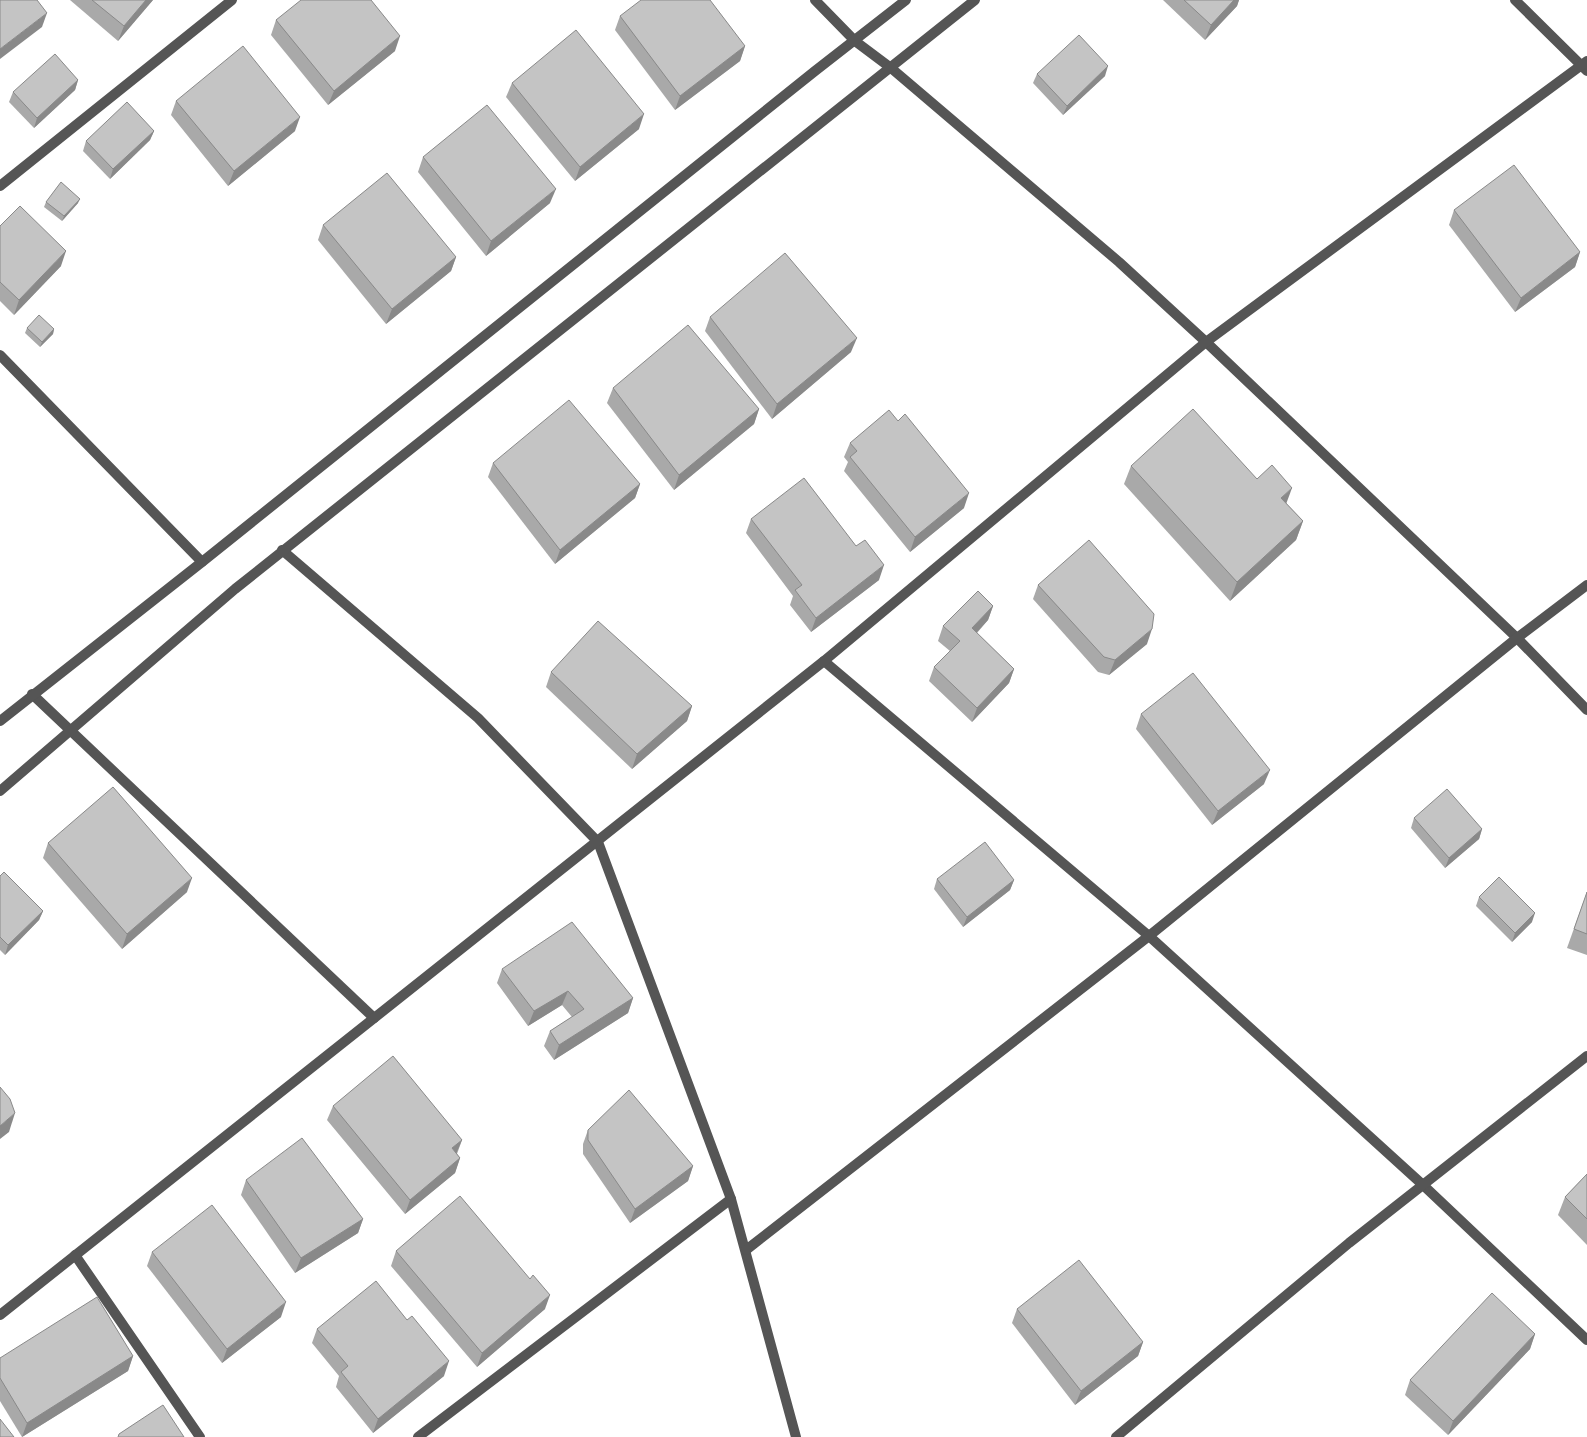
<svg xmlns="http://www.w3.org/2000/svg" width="1587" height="1437" font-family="'Roboto Condensed',sans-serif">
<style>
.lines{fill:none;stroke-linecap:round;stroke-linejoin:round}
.minor{stroke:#555;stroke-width:10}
.wall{fill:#a9a9a9}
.shaded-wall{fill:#898989}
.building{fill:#c4c4c4;stroke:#898989}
</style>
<rect width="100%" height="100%" fill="#fff"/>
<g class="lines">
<g class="minor">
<polyline points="815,0 855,41 891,68 1119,262 1206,342 1517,638 1587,710"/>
<polyline points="1515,0 1587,71"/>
<polyline points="0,186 232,0"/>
<polyline points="0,355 202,562"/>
<polyline points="282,550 478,718 598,842 731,1199 796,1437"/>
<polyline points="824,661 1149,936 1423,1185 1587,1340"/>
<polyline points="32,694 374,1018"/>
<polyline points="0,721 202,562 815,71 906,0"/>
<polyline points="0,791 235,589 975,0"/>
<polyline points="746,1250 1149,936 1517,638 1587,585"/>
<polyline points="75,1255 200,1437"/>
<polyline points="0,1315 824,661 1206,342 1587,61"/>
<polyline points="418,1437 731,1199"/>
<polyline points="1116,1437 1349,1243 1587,1056"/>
</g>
</g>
<g class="wall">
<polygon points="70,0 153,0 118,41"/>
<polygon points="1163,0 1239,0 1237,6 1205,40"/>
<polygon points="620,16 745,46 740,61 675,110 615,30"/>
<polygon points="276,20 395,51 328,105 271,35"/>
<polygon points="1037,74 1105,76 1063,115 1033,83"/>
<polygon points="78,80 75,90 34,128 9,102 13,92"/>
<polygon points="512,83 639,129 575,181 506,97"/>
<polygon points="176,101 295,131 228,186 171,115"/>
<polygon points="154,131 150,140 110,179 83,151 86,141"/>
<polygon points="423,157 550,203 486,256 418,172"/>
<polygon points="46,202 78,203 62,221 44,207"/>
<polygon points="1454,210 1580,252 1575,267 1515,312 1449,225"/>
<polygon points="323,225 456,257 451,271 386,324 318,240"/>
<polygon points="0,226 61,266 14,315 0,301"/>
<polygon points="710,317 851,352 772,419 705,331"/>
<polygon points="27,328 54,329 53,334 40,347 25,333"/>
<polygon points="613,388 759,409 754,424 674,490 607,403"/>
<polygon points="850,443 964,508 910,552 844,471 848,462 844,457"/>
<polygon points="493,463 640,484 635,498 555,564 488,477"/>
<polygon points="1131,466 1257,479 1286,503 1303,521 1296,540 1230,601 1124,484"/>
<polygon points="751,519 879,580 811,632 790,605 793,596 746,533"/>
<polygon points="1038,585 1147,644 1109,675 1098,672 1033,599"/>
<polygon points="993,606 988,620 977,633 1014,669 1009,683 972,722 929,681 934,667 950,651 938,641 943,626"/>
<polygon points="551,672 692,706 687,721 632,769 546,687"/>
<polygon points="1141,714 1264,784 1212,825 1136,729"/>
<polygon points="1414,818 1482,829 1479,839 1445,868 1411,828"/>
<polygon points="48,843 187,892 122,949 43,858"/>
<polygon points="0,876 43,911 39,920 5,955 0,950"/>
<polygon points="937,879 1014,880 1010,890 963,927 934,889"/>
<polygon points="1587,892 1587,955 1567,948"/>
<polygon points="1479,897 1532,922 1512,942 1476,906"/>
<polygon points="502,969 633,998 628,1013 554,1060 544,1046 550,1031 572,1017 562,1005 528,1026 497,983"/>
<polygon points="333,1106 462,1140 457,1154 460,1158 455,1173 405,1214 327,1120"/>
<polygon points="588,1130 693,1166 688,1181 630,1223 583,1154 583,1144"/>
<polygon points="1587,1174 1587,1245 1558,1215 1565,1197"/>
<polygon points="246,1180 363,1219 358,1233 295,1273 241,1195"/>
<polygon points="396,1251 545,1309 477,1367 391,1266"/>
<polygon points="152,1252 281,1317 222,1363 147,1266"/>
<polygon points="1017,1309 1143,1342 1138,1356 1075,1405 1012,1323"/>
<polygon points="317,1329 444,1376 373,1433 336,1387 339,1376 312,1343"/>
<polygon points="1535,1334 1530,1349 1448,1435 1405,1395 1410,1380"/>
<polygon points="133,1356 128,1371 22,1437 0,1401 0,1358"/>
</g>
<g class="shaded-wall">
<polygon points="146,0 153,0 118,41 124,26"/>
<polygon points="1234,0 1239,0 1237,6 1205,40 1211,25"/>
<polygon points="47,13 42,27 0,59 0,49"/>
<polygon points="400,36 395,51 328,105 334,91"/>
<polygon points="745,46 740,61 675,110 680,96"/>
<polygon points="1108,66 1105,76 1063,115 1067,106"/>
<polygon points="78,80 75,90 34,128 37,118"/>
<polygon points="644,114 639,129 575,181 580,167"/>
<polygon points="300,117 295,131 228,186 234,171"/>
<polygon points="154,131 150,140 110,179 113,169"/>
<polygon points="556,189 550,203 486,256 491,241"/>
<polygon points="80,199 78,203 62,221 64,216"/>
<polygon points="66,251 61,266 14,315 19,300"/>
<polygon points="1580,252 1575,267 1515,312 1521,298"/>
<polygon points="456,257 451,271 386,324 392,309"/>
<polygon points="54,329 53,334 40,347 42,342"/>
<polygon points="857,338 851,352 772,419 777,404"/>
<polygon points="759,409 754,424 674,490 679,475"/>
<polygon points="640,484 635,498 555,564 560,550"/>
<polygon points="1292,488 1285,507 1281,498"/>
<polygon points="969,493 964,508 910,552 915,537"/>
<polygon points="1303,521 1296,540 1230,601 1237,582"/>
<polygon points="884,565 879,580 811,632 816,618"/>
<polygon points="993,606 988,620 967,643 972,628"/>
<polygon points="1152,629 1147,644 1109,675 1115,660"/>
<polygon points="1014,669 1009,683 972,722 977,708"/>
<polygon points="692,706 687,721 632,769 637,754"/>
<polygon points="1270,770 1264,784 1212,825 1218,811"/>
<polygon points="1482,829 1479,839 1445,868 1449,858"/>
<polygon points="192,878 187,892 122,949 127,934"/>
<polygon points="1014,880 1010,890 963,927 967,917"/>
<polygon points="43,911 39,920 5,955 8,945"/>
<polygon points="1535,913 1532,922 1512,942 1515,933"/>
<polygon points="568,991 562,1005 528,1026 534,1011"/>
<polygon points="633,998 628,1013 554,1060 559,1045"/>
<polygon points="15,1113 9,1132 0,1139 0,1126"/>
<polygon points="462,1140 456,1154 452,1148"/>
<polygon points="460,1158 455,1173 405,1214 410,1200"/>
<polygon points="693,1166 688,1181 630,1223 635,1209"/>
<polygon points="363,1219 358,1233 295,1273 301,1258"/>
<polygon points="550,1295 545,1309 477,1367 482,1353"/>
<polygon points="286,1302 281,1317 222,1363 227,1349"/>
<polygon points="1535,1334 1530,1349 1448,1435 1453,1421"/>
<polygon points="1143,1342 1138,1356 1075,1405 1081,1391"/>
<polygon points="133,1356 128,1371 22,1437 27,1423"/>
<polygon points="449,1361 444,1376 373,1433 378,1419"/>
</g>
<g class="building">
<polygon points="0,0 37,0 47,13 0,49"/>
<polygon points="92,0 146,0 124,26"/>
<polygon points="301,0 371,0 400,36 334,91 276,20"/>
<polygon points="641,0 710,0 745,46 680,96 620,16"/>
<polygon points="1184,0 1234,0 1211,25"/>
<polygon points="576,30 644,114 580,167 512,83"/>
<polygon points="1079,35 1108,66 1067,106 1037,74"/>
<polygon points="243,46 300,117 234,171 176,101"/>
<polygon points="55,54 78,80 37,118 13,92"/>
<polygon points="127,102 154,131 113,169 86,141"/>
<polygon points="487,105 556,189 491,241 423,157"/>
<polygon points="1514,165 1580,252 1521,298 1454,210"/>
<polygon points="387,173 456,257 392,309 323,225"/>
<polygon points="61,182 80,199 64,216 46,202"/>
<polygon points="20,206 66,251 19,300 0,282 0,226"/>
<polygon points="785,253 857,338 777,404 710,317"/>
<polygon points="39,315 54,329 42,342 27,328"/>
<polygon points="688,325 759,409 679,475 613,388"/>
<polygon points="569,400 640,484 560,550 493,463"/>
<polygon points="1193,409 1257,479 1272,465 1292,488 1281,498 1303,521 1237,582 1131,466"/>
<polygon points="889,410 898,421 905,414 969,493 915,537 850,457 857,451 850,443"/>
<polygon points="804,478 856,546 865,540 884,565 816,618 795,590 802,585 751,519"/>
<polygon points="1089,540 1154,614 1152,629 1115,660 1104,657 1038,585"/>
<polygon points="978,591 993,606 972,628 1014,669 977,708 934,667 960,641 943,626"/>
<polygon points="598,621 692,706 637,754 551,672"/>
<polygon points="1193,673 1270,770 1218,811 1141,714"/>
<polygon points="113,787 192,878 127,934 48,843"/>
<polygon points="1447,789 1482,829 1449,858 1414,818"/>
<polygon points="985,842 1014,880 967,917 937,879"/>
<polygon points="4,872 43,911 8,945 0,937 0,876"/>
<polygon points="1499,877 1535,913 1515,933 1479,897"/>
<polygon points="1587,892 1587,934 1574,929"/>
<polygon points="572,922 633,998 559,1045 550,1031 584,1009 568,991 534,1011 502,969"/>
<polygon points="393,1056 462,1140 452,1148 460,1158 410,1200 333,1106"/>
<polygon points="0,1087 10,1099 15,1113 0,1126"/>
<polygon points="629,1090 693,1166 635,1209 588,1140 588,1130"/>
<polygon points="302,1138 363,1219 301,1258 246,1180"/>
<polygon points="1587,1174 1587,1219 1565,1197"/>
<polygon points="460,1196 530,1279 533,1275 550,1295 482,1353 396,1251"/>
<polygon points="212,1205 286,1302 227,1349 152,1252"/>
<polygon points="1079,1260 1143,1342 1081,1391 1017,1309"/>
<polygon points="376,1281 407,1320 412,1316 449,1361 378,1419 341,1372 348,1366 317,1329"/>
<polygon points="1492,1293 1535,1334 1453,1421 1410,1380"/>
<polygon points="97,1297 133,1356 27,1423 0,1378 0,1358"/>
<polygon points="163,1405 184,1437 118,1437 119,1434"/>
<polygon points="0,1419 14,1437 0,1437"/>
</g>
</svg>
